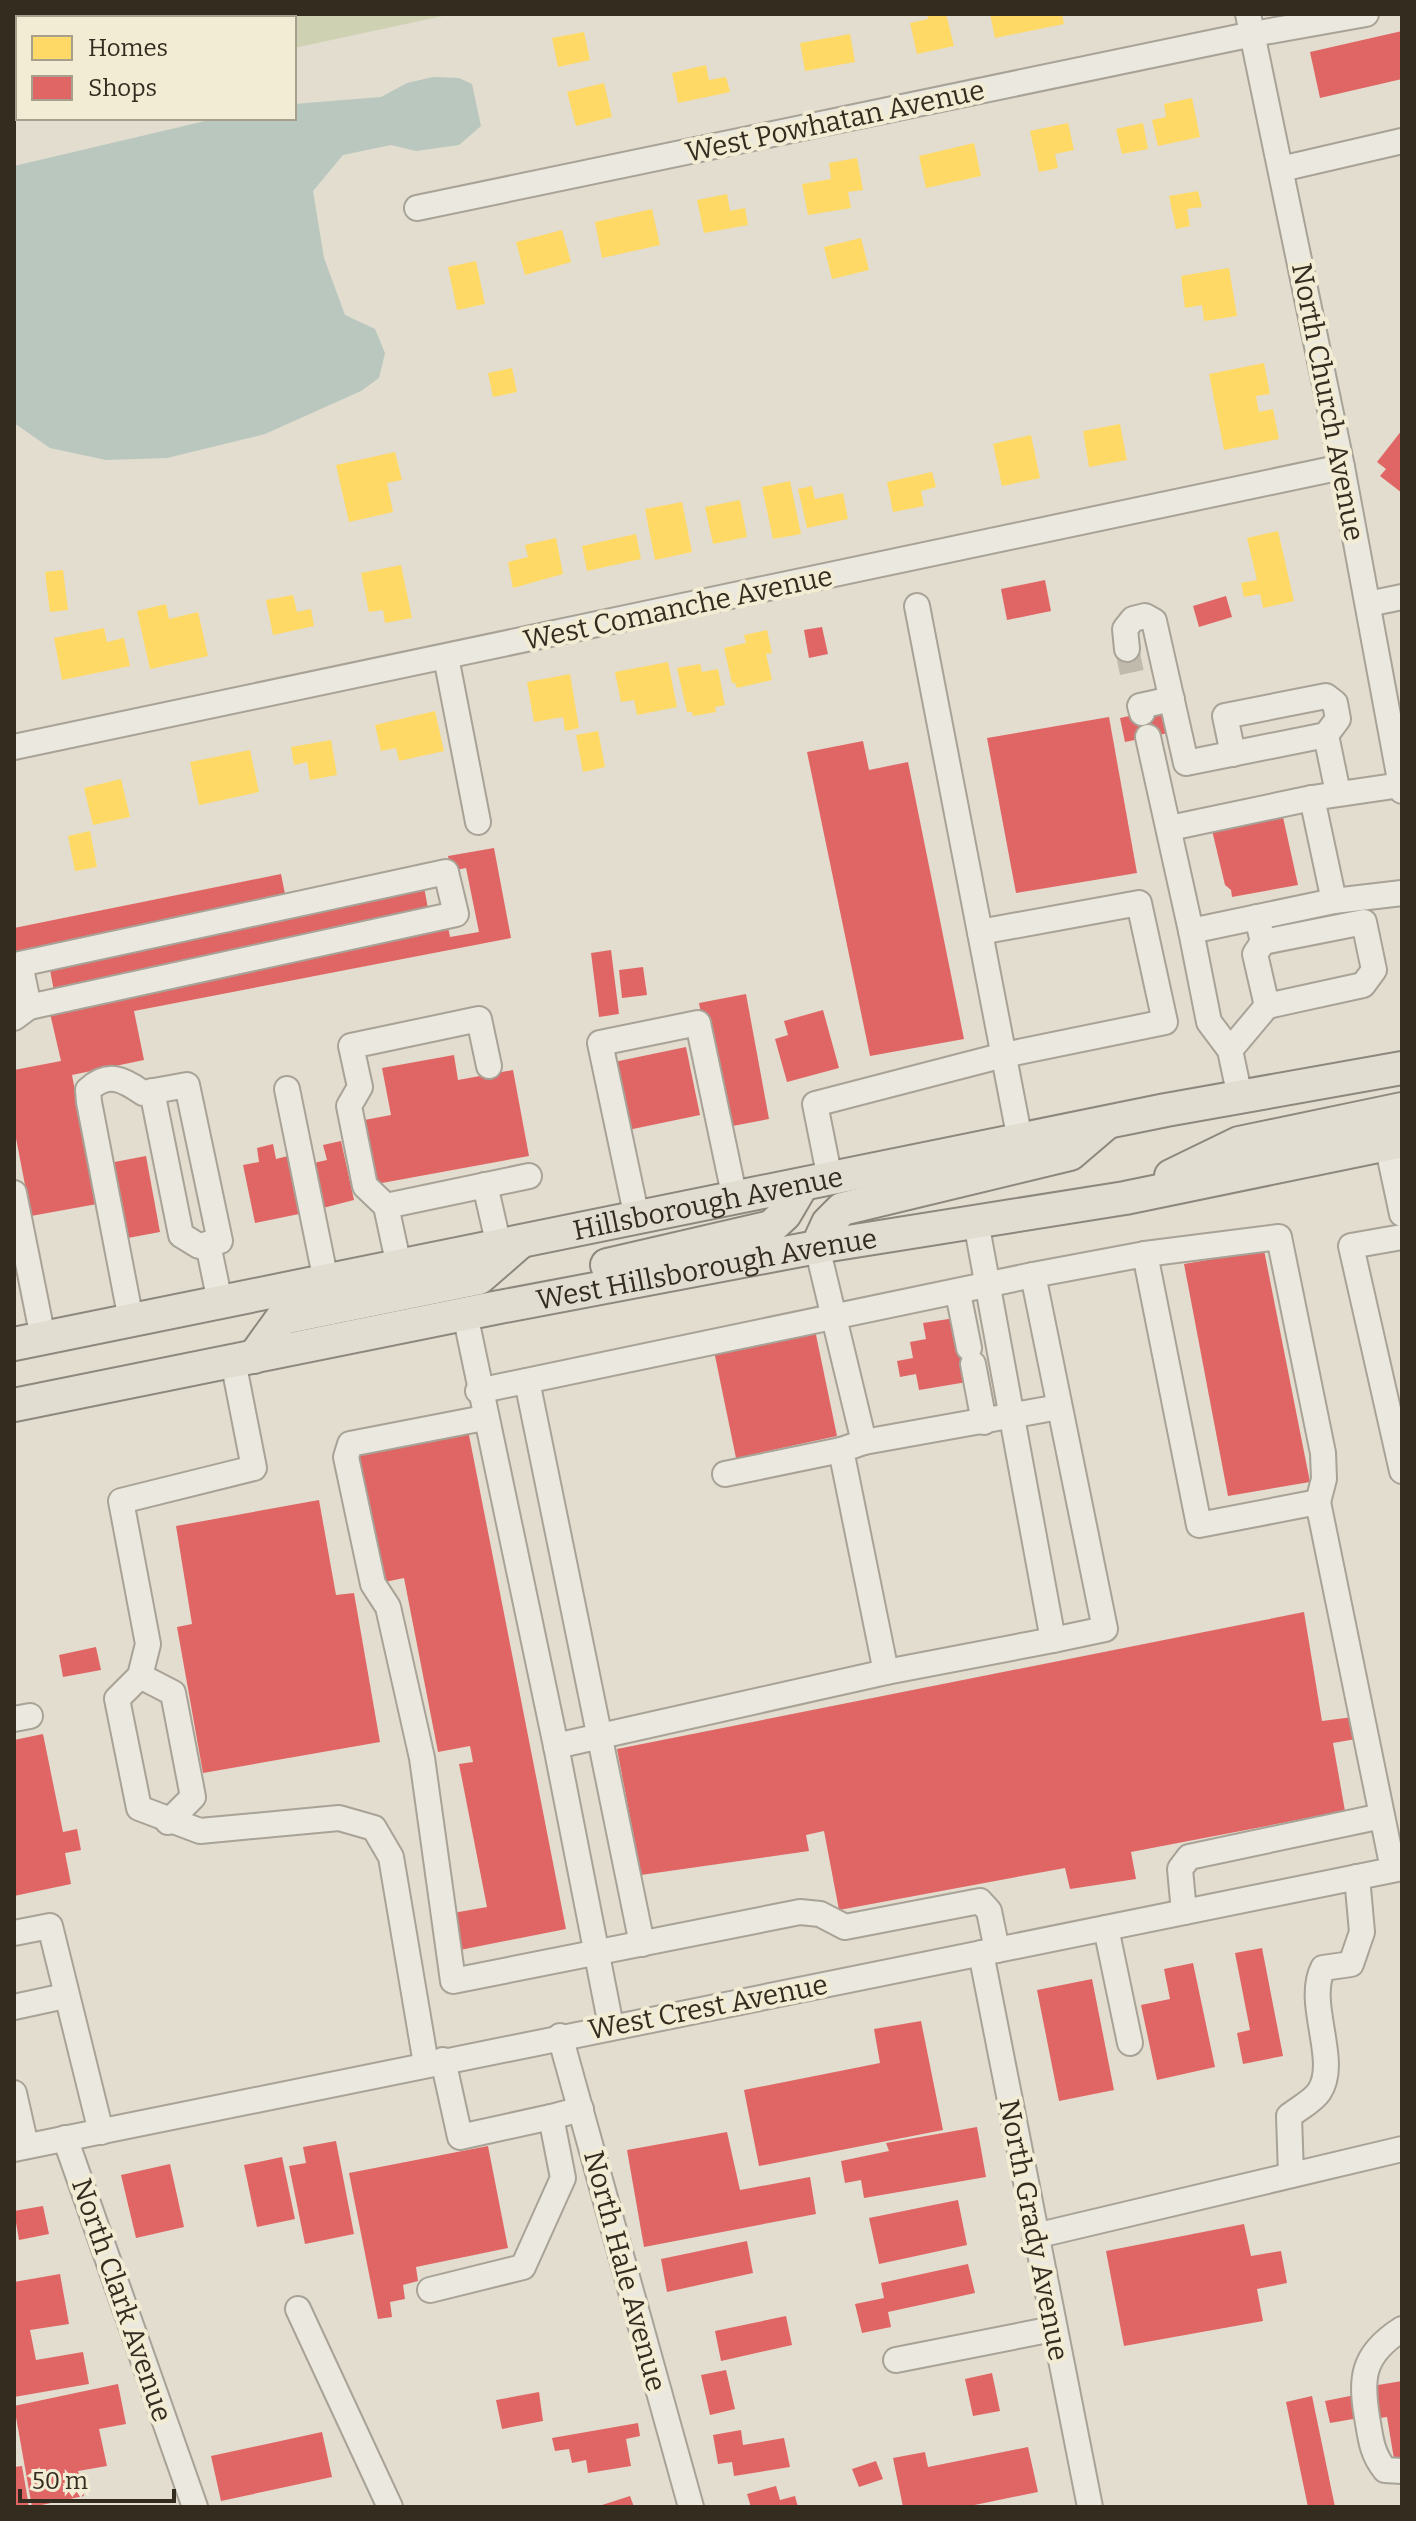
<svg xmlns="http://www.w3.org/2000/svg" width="1416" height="2521" font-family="Bitter,serif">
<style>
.green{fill:#ced1b2}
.water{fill:#b9c7bf}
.homes{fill:#ffd966}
.shops{fill:#e06666}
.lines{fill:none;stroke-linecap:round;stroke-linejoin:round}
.minor-tunnel{stroke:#bfbaab;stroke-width:24;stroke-dasharray:24 12;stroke-linecap:butt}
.minor-casing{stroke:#a8a297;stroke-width:28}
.major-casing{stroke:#8d887e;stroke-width:36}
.minor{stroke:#eae8df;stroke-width:24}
.major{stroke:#e1ded1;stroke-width:32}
.labels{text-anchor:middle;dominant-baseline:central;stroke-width:8;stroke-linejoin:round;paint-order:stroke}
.street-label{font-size:28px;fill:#352c20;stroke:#f2ecd5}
</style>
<rect width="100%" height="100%" fill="#e2ddce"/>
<polygon class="green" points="299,14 452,14 294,48 294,18 281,18"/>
<polygon class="water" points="433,77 459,78 472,84 481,126 459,145 416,151 391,145 343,155 313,191 324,258 345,315 375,329 385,353 379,378 361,391 265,434 167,458 106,460 50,448 14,423 14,166 218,118 294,118 294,104 381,97 407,83"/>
<g class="homes">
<polygon points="927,14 946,14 954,46 917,54 910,23 928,19"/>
<polygon points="990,14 1062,14 1064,24 995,38"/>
<polygon points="584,32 590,60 558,67 552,38"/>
<polygon points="850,34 855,62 805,71 800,43"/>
<polygon points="706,65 709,80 726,77 730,92 678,103 672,73"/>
<polygon points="604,83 612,117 576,126 567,92"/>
<polygon points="1192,98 1200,137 1158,146 1152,120 1166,117 1164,104"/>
<polygon points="1068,123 1074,150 1055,154 1058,168 1039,172 1030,131"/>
<polygon points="1143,123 1148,149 1122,154 1116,129"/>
<polygon points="974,143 981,176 926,188 919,156"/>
<polygon points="857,158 863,190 848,192 851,208 808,215 802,184 831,179 829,163"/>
<polygon points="1198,191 1202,207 1187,209 1190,226 1176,229 1169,196"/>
<polygon points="727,194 730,211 745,208 748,225 704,233 697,200"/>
<polygon points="652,209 660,245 602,258 595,222"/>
<polygon points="562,230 571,262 525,275 516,242"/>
<polygon points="861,238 869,270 832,279 824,247"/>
<polygon points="476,261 485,304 457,310 448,267"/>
<polygon points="1229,268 1237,316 1204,321 1202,305 1185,308 1181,276"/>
<polygon points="1264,363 1270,394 1256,396 1259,412 1273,409 1279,439 1224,450 1209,374"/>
<polygon points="512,368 517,392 493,397 488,373"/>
<polygon points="1120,424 1127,460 1089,467 1083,431"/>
<polygon points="1031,435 1040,478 1002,486 993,444"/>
<polygon points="395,452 402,480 387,483 393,512 349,522 336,465"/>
<polygon points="932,472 936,487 921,491 924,506 893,512 887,482"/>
<polygon points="790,481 801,534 773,539 762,487"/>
<polygon points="812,486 815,499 843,493 848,519 807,528 798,489"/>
<polygon points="740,500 747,537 713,544 705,507"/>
<polygon points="682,502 692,552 655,560 645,509"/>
<polygon points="1278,531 1294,601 1263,608 1260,594 1244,597 1241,583 1257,580 1247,538"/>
<polygon points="636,534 641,559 587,571 582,546"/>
<polygon points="556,538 563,574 513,588 508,562 528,557 525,545"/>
<polygon points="401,565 412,618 385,623 383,610 369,612 361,573"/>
<polygon points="63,570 68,610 50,612 45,572"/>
<polygon points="293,595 297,612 311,609 314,626 273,635 266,600"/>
<polygon points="166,604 169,619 198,612 208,656 150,669 137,611"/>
<polygon points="104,628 107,642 124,638 130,666 62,680 54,638"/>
<polygon points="767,630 772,653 766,654 772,680 737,688 735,683 732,683 724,648 746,643 744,635"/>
<polygon points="668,662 677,707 637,715 634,700 621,702 615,672"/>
<polygon points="700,664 702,672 718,669 725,705 715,707 716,712 693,716 692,712 687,712 677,668"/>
<polygon points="570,674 579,728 565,731 563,717 534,722 527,682"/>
<polygon points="435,711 444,751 399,761 396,748 381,751 375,725"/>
<polygon points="598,731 605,767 583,772 576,735"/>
<polygon points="331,740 337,775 310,780 307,762 294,765 291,747"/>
<polygon points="250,750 259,792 199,805 190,762"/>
<polygon points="121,779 130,817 93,825 84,788"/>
<polygon points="90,831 97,867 75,871 68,836"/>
</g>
<g class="shops">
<polygon points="1402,31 1402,79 1320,98 1310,52"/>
<polygon points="1402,430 1402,493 1380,476 1386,469 1377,462"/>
<polygon points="1045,580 1051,611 1007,620 1001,589"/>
<polygon points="1226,596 1232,617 1199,627 1193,606"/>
<polygon points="822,627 828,654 809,658 804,630"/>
<polygon points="1162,709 1168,733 1125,742 1120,718"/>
<polygon points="1109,717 1137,873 1016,893 987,738"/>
<polygon points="863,741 869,770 908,762 964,1039 870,1056 807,752"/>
<polygon points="1283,817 1298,885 1232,897 1231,890 1225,885 1211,826 1227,823 1228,828"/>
<polygon points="494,848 511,938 134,1011 144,1060 72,1075 97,1204 31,1216 14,1128 14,1070 61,1061 49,1009 448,927 450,937 479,932 466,868 451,871 448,856"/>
<polygon points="281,874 287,904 14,959 14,928"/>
<polygon points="424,887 429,914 54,991 49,965"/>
<polygon points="611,950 619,1014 599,1017 591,953"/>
<polygon points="643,967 647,995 622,998 619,970"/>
<polygon points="746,994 769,1119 722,1128 699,1003"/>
<polygon points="823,1010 839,1068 787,1082 775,1039 788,1035 784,1021"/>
<polygon points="686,1047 700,1115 628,1130 614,1062"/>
<polygon points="454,1055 458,1080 513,1070 529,1156 371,1185 359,1121 391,1115 382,1068"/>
<polygon points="341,1141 354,1200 319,1209 309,1164 327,1160 323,1145"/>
<polygon points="273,1144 276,1159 292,1155 304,1213 255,1223 243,1165 259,1162 257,1148"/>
<polygon points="146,1156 160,1232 117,1240 104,1164"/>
<polygon points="1264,1250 1310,1482 1228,1496 1184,1264"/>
<polygon points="955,1318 977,1347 967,1382 919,1390 916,1374 900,1377 897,1361 913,1358 910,1342 926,1339 923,1323"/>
<polygon points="815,1330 837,1436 736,1458 714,1351"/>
<polygon points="468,1430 566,1929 460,1950 453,1913 487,1907 459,1764 473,1762 470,1746 438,1752 404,1578 380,1583 355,1452"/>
<polygon points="319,1500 336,1595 354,1593 380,1742 203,1773 177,1627 192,1624 176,1526"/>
<polygon points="1304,1612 1322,1721 1353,1717 1356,1739 1333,1743 1345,1811 1131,1852 1136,1879 1070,1889 1065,1868 839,1910 824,1831 806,1835 809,1851 641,1875 617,1749"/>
<polygon points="96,1647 101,1670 63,1677 59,1655"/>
<polygon points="43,1734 63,1832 77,1829 81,1850 65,1853 71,1884 14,1896 14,1740"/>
<polygon points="1262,1948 1283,2056 1243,2064 1237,2033 1250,2030 1235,1953"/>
<polygon points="1193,1963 1215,2067 1157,2080 1141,2005 1170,1999 1164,1969"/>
<polygon points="1092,1979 1114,2090 1059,2101 1037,1990"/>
<polygon points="921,2021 943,2130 759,2166 744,2090 880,2063 874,2029"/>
<polygon points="977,2127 986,2177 864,2198 861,2180 845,2183 841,2161 889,2151 886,2143"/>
<polygon points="727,2132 740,2190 810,2177 816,2214 644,2247 627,2150"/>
<polygon points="336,2141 354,2234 305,2244 289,2166 306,2163 303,2147"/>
<polygon points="488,2146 508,2248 416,2267 418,2281 403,2285 405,2299 390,2302 392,2317 378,2319 349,2173"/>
<polygon points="282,2157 295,2219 257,2227 244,2165"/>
<polygon points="170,2164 184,2227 136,2238 121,2175"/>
<polygon points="958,2200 967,2245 879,2264 869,2218"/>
<polygon points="43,2206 49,2234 19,2240 14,2211"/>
<polygon points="1244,2224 1251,2256 1281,2251 1287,2283 1257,2289 1263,2321 1124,2346 1106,2251"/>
<polygon points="747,2241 753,2273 667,2292 661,2259"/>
<polygon points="968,2264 975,2293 888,2312 891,2327 862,2333 855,2304 884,2298 881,2283"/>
<polygon points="60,2274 69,2324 30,2330 36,2360 83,2352 89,2384 14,2397 14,2282"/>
<polygon points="786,2316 792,2345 721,2361 715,2331"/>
<polygon points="726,2370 735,2409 710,2415 701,2375"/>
<polygon points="992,2373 1000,2411 973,2416 965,2379"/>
<polygon points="1402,2381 1402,2464 1395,2465 1387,2417 1372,2419 1366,2387"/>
<polygon points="118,2384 126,2424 99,2429 107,2466 78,2471 84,2496 32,2507 14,2406"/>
<polygon points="539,2392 543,2421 502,2429 496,2400"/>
<polygon points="1355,2395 1359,2418 1330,2423 1325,2401"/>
<polygon points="1312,2396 1335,2507 1308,2507 1286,2402"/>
<polygon points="638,2423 640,2436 626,2439 631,2466 588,2473 586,2460 572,2463 569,2449 555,2451 552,2438"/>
<polygon points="741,2430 743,2445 784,2438 790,2467 734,2476 732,2462 718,2464 713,2435"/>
<polygon points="322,2432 332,2477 221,2501 211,2456"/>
<polygon points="1028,2447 1038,2492 965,2507 903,2507 893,2458 925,2452 928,2467"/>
<polygon points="876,2461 883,2479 859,2487 852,2469"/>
<polygon points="22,2466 26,2489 29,2507 14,2507 14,2467"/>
<polygon points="776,2486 780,2500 795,2496 798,2507 751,2507 747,2494"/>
<polygon points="630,2496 634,2507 599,2507 599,2506"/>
</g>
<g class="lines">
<polyline class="minor-tunnel" points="1127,649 1134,683"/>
<g class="minor-casing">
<g id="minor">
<polyline points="1248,14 1342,467 1402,791"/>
<polyline points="92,18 112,14"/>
<polyline points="14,34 18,33"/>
<polyline points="1281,169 1402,141"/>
<polyline points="417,208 1253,34 1366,14"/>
<polyline points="1368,604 1402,597"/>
<polyline points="917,606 1020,1140"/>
<polyline points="1127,649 1125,629 1133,619 1145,616 1154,621 1186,763 1326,735 1338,793"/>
<polyline points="446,657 478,822"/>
<polyline points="1142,713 1140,706 1172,699"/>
<polyline points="1148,737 1191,931"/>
<polyline points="14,747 1342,467"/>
<polyline points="1233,754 1225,716 1326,696 1335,703 1338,719 1326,735"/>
<polyline points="1170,828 1312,798"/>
<polyline points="1334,901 1402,893"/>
<polyline points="1257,917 1263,942 1255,954 1267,1006 1363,985 1374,970 1364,922 1263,942"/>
<polyline points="14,1018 29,1007 456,914 446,872 20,964 29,1007"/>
<polyline points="1230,1050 1267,1006"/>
<polyline points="287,1089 326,1281"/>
<polyline points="1240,1097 1230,1050 1209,1022 1191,931 1334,901 1312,798 1401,785"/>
<polyline points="1387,1144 1402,1214"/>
<polyline points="830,1179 815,1104 1004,1055 1165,1022 1139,903 980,932"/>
<polyline points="485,1185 499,1246"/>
<polyline points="14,1193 43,1338"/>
<polyline points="386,1206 529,1176"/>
<polyline points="637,1218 600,1043 698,1023 735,1199"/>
<polyline points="976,1222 1053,1640 1105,1629 1033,1275 1145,1254 1199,1525 1318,1502 1393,1869"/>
<polyline points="1402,1237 1351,1246 1402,1471"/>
<polyline points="208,1244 220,1302"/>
<polyline points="1145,1254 1279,1237 1323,1453 1324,1479 1318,1502"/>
<polyline points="399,1266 386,1206 365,1186 349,1106 360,1087 351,1046 479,1019 489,1066"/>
<polyline points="958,1293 969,1348"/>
<polyline points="465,1314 556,1746 886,1672 841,1450 864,1442 817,1247"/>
<path d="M 131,1320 L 89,1102 L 88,1090 C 108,1071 123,1079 143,1093 L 187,1085 L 220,1241 L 199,1246 L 181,1235 L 152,1091"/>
<polyline points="233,1361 254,1468 121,1501 148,1644 140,1676 117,1699 139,1808 200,1831 339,1818 374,1828 391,1857 426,2064"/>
<polyline points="973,1364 984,1422"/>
<polyline points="527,1381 642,1944"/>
<polyline points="478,1391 1033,1275"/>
<polyline points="484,1418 350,1444 346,1457 373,1584 388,1607 422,1758 453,1981 800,1912 820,1914 845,1927 980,1901 989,1911 997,1950"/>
<polyline points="864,1442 1059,1407"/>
<polyline points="725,1474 841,1450"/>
<polyline points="886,1672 1053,1640"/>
<polyline points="140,1676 173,1693 193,1797 168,1822"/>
<polyline points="14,1719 30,1716"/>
<polyline points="556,1746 611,2026"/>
<polyline points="1184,1912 1180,1869 1189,1857 1382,1816"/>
<polyline points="1106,1928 1130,2043"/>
<polyline points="14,1933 50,1926 101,2132"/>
<polyline points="981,1953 1090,2507"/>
<polyline points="14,2007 65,1996"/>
<polyline points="560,2036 691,2507"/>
<polyline points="443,2060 460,2137 551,2117"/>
<polyline points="14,2093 26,2146"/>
<polyline points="65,2138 195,2507"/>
<polyline points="14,2149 1402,1868"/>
<path d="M 1291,2175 L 1289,2116 C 1298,2109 1313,2101 1319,2092 C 1340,2061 1305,2004 1323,1968 L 1351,1964 L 1362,1932 L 1357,1877"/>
<polyline points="1035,2236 1402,2149"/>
<polyline points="430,2290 523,2267 563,2178 551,2117 581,2109"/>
<polyline points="298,2309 390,2507"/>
<path d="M 1402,2329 C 1361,2355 1360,2379 1368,2423 C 1371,2442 1373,2455 1385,2470 L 1402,2471"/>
<polyline points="896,2360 1053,2329"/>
</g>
</g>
<g class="major-casing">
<g id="major">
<polyline points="1171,1176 1239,1143 1402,1109"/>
<polyline points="817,1247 828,1223 842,1209 1070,1154 1104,1125"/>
<polyline points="607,1265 771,1227 785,1214 802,1185"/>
<path id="s1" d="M 14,1344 L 1166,1110 L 1402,1068"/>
<polyline points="254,1357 282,1318 479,1278 518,1244"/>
<path id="s2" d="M 14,1405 L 489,1309 L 817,1247 L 1125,1198 L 1402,1141"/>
</g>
</g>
<use href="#minor" class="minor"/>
<use href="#major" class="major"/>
</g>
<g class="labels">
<g class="street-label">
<text transform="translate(835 121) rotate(-12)">West Powhatan Avenue</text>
<text transform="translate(1328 402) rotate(79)">North Church Avenue</text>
<text transform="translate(678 608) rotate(-12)">West Comanche Avenue</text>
<text stroke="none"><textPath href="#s1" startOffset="708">Hillsborough Avenue</textPath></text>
<text stroke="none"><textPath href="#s2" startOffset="706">West Hillsborough Avenue</textPath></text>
<text transform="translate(708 2007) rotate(-11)">West Crest Avenue</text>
<text transform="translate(1034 2230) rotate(79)">North Grady Avenue</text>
<text transform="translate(625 2271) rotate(75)">North Hale Avenue</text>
<text transform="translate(122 2300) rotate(71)">North Clark Avenue</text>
</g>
</g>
<rect width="1416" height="2521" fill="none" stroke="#352c20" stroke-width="32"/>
<rect x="16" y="16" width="280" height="104" fill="#f2ecd5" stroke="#a69f8d" stroke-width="2"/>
<rect x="32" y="36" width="40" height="24" fill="#ffd966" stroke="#a69f8d" stroke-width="2"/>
<text x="88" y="56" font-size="24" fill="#352c20">Homes</text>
<rect x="32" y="76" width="40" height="24" fill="#e06666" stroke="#a69f8d" stroke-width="2"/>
<text x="88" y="96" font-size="24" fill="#352c20">Shops</text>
<path d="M20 2489v12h154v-12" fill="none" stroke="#352c20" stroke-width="4"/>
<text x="32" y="2489" font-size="24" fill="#352c20" stroke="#f2ecd5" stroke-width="6" paint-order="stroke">50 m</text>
</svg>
